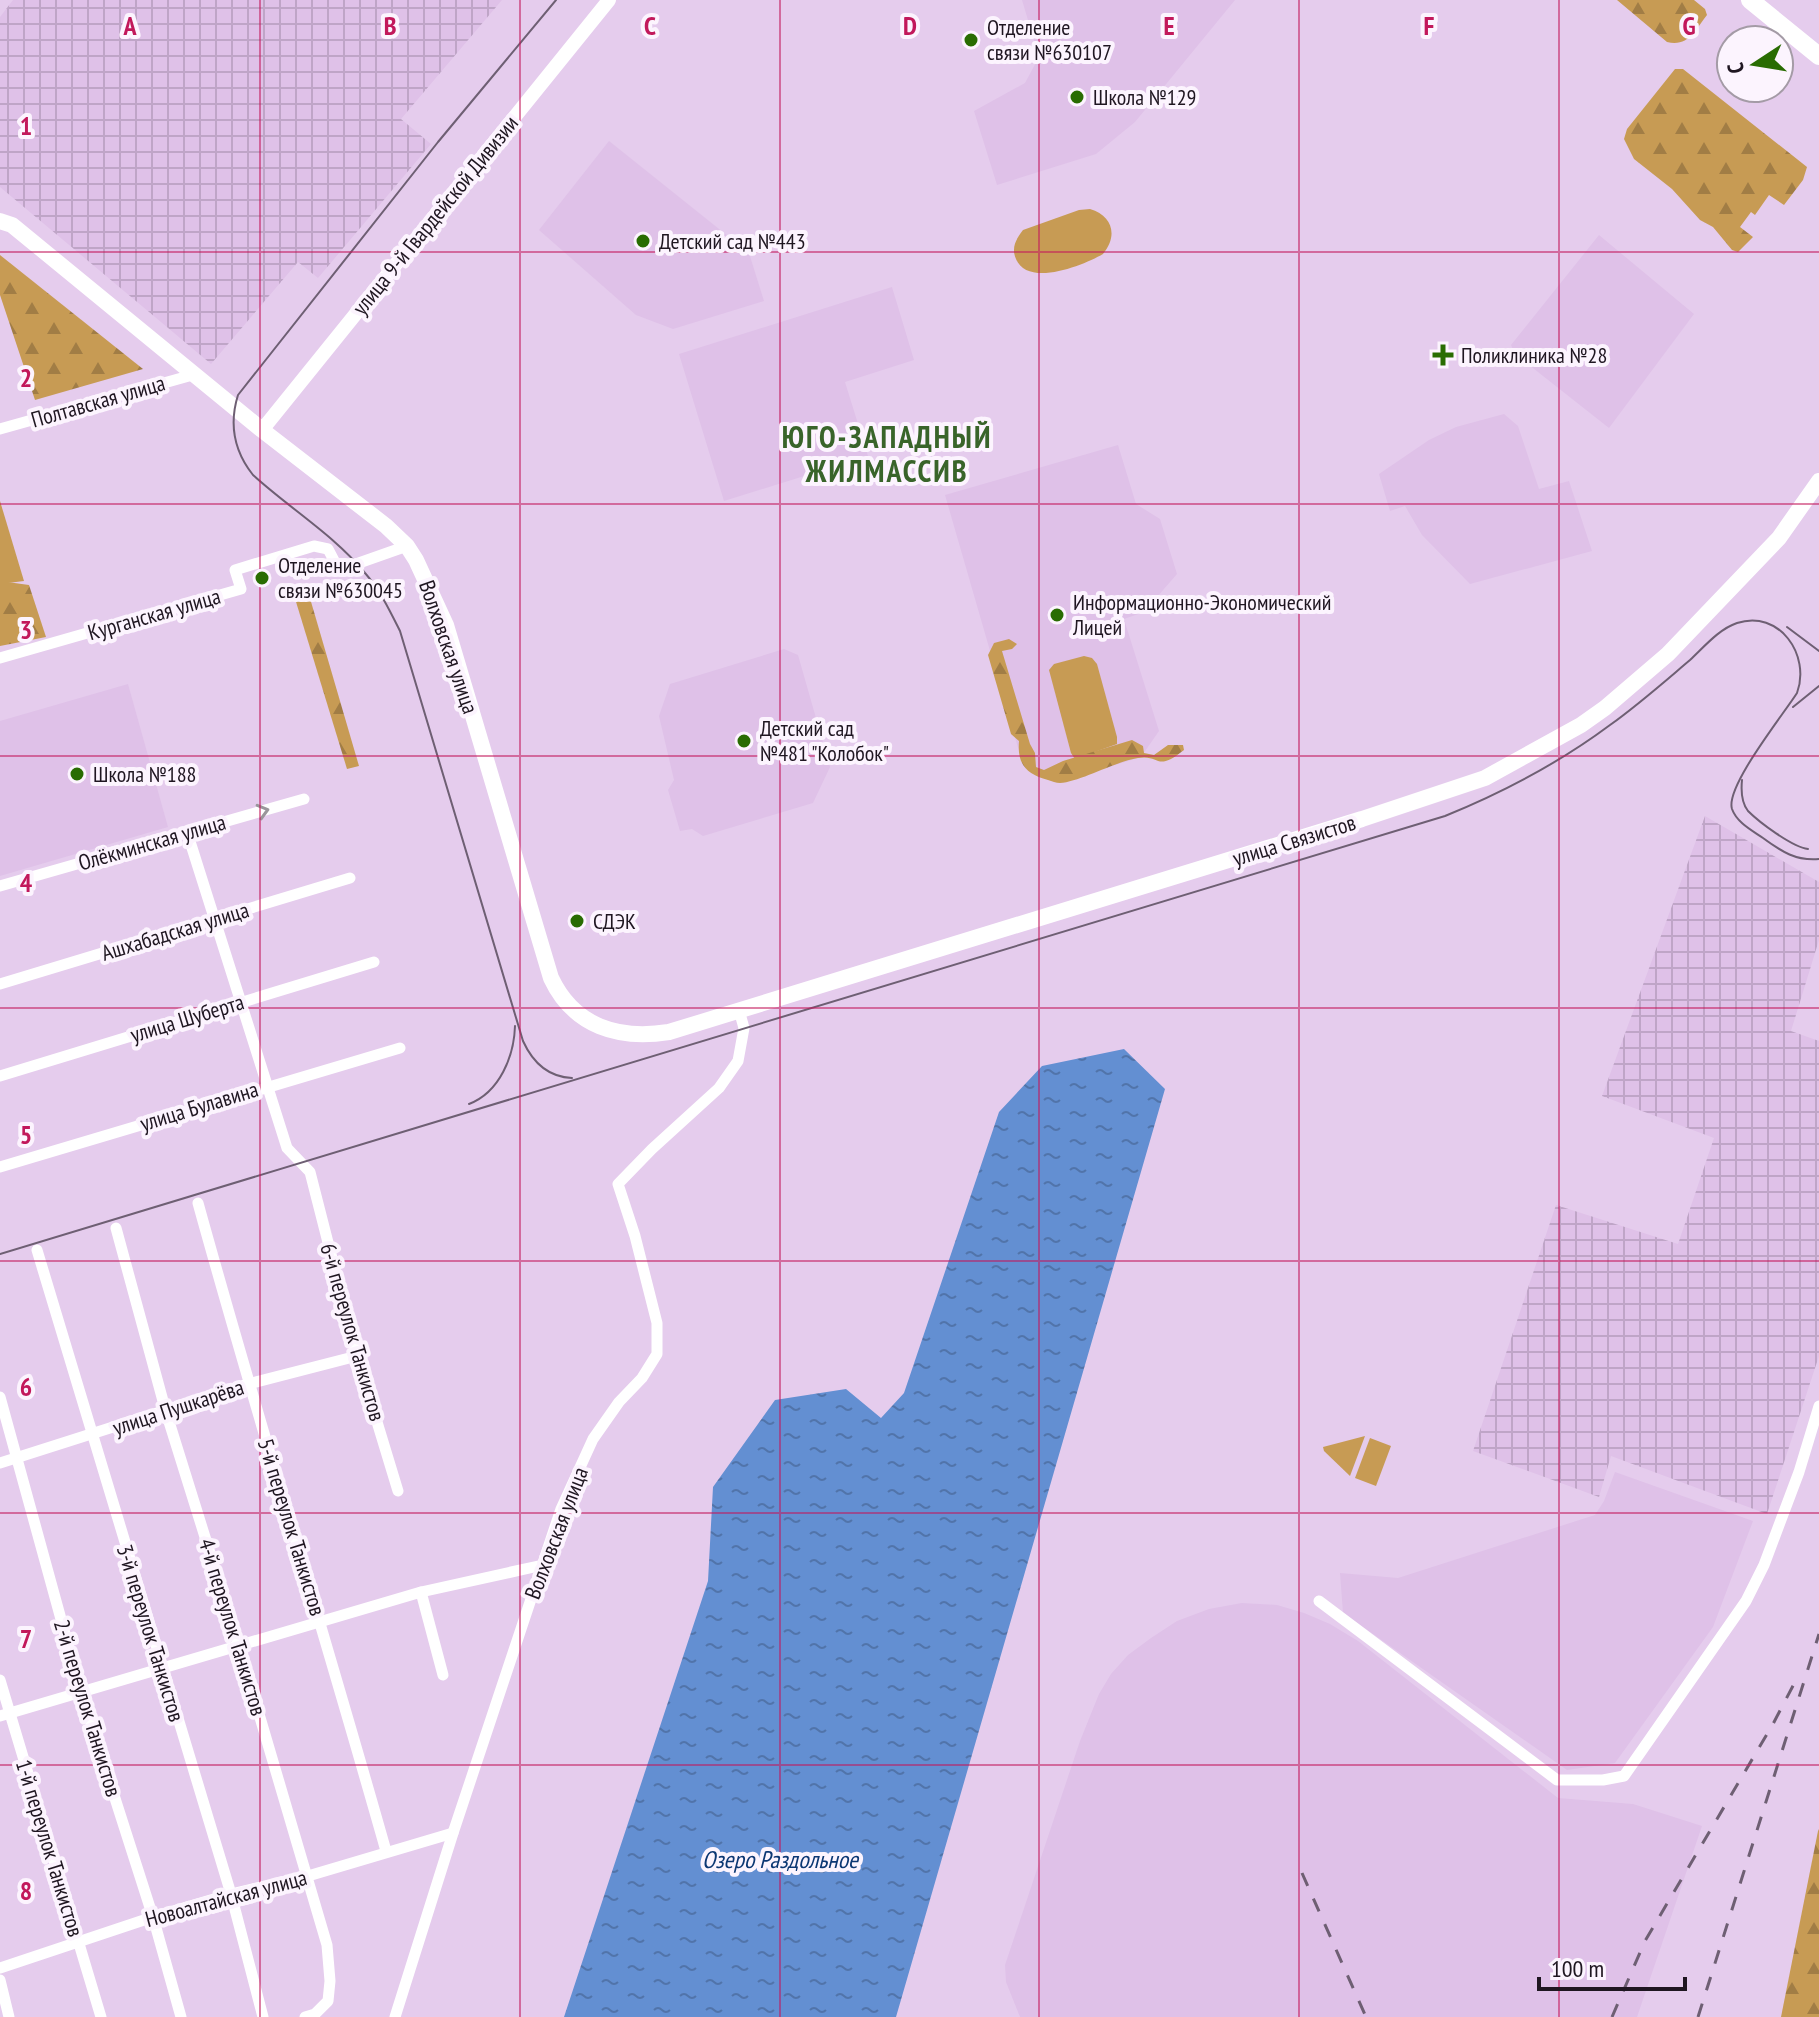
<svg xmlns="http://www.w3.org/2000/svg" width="1819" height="2017" font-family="'PT Sans Narrow',sans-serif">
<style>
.built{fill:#dfc1e8}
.industrial{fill:url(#industrial-grid)}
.green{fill:#c79b54}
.forest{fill:url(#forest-firs)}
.water{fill:url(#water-ripples)}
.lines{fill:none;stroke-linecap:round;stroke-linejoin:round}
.minor{stroke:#fff;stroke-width:11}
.tertiary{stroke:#fff;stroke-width:14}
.secondary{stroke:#fff;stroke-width:16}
.primary{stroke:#fff;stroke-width:18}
.tram{stroke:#6e5f73;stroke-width:2}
.rail{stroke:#6e5f73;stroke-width:3;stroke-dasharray:14 14;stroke-linecap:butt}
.oneway{stroke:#9a969b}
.grid{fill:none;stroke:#c2185b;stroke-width:2;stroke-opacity:0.55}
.poi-dot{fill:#296c02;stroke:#fcf4fe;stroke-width:3}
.labels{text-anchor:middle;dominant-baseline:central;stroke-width:8;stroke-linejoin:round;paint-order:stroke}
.poi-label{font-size:22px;fill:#1f1621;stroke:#fcf4fe;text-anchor:start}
.street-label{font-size:22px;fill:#1f1621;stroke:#fcf4fe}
.water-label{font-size:24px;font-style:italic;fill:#0c3773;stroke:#fcf4fe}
.district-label{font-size:30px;font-weight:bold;letter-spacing:2px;fill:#39642a;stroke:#fcf4fe}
.grid-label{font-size:26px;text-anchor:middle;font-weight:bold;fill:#c2185b;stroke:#fcf4fe;stroke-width:8;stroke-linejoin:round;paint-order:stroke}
</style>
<defs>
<pattern id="industrial-grid" width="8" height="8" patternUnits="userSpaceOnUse" patternTransform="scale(2)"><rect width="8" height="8" fill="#dfc1e8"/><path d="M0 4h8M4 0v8" fill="none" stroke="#bfa5c7"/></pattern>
<pattern id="forest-firs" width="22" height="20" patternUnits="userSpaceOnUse" patternTransform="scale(2)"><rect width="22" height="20" fill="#c79b54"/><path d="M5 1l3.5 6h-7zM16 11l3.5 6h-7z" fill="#a17d45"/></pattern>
<pattern id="water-ripples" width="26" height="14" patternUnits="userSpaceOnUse" patternTransform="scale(2)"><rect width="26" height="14" fill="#638fd2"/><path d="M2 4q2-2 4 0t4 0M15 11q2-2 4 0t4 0" fill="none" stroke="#5174aa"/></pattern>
</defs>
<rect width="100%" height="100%" fill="#e5cced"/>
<g class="built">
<polygon points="1022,0 1235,0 1135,122 1096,154 997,185 974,111 1025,83 1039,57"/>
<polygon points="609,141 749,253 764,301 673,329 636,315 539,230"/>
<polygon points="1599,235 1694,314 1609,428 1515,354 1511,345"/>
<polygon points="892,287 914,360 845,382 868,456 724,501 679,354"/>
<polygon points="1504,414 1518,426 1539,489 1569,481 1592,551 1470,584 1422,535 1405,506 1390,511 1379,474 1429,440 1456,427"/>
<polygon points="1118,445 1136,504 1160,519 1177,574 1144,612 1124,619 1159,731 1141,757 1060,782 1023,765 945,495"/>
<polygon points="784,649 798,655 830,767 813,803 703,836 692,829 680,831 668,790 674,780 659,716 670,684"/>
<polygon points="128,684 168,827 0,876 0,721"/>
<polygon points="1615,1472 1753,1521 1713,1627 1615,1763 1567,1770 1343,1613 1340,1573 1398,1578 1595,1515 1604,1501"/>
<polygon points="1242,1603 1277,1605 1304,1613 1330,1624 1358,1641 1558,1798 1633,1804 1702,1826 1637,2017 1020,2017 1006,1982 1005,1965 1080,1741 1099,1694 1111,1674 1128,1655 1151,1638 1177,1621 1209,1609"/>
</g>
<g class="industrial">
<polygon points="13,0 502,0 401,119 431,144 318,278 298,262 211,364 0,187 0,17"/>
<polygon points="1705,816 1819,882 1819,940 1791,1031 1819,1041 1819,1356 1767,1514 1611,1456 1599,1497 1473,1451 1556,1205 1678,1244 1714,1138 1602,1096"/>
</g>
<g class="green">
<path d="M 1090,209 C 1113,216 1118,236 1103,254 C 1084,265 1028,288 1016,259 C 1011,248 1016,239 1023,230 L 1079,210 Z"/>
<polygon points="0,501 24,581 0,584"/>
<polygon points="1084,656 1092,658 1097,664 1117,737 1117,744 1075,759 1071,753 1049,670 1054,664"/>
<polygon points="1365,1436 1350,1476 1324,1451 1323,1447"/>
<polygon points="1370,1438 1391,1446 1376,1486 1355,1478"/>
</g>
<g class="forest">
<path d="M 1617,0 L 1694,0 L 1705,9 L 1707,15 C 1695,30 1689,47 1667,42 Z"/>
<polygon points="1675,69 1683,69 1807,167 1803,180 1784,205 1769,195 1755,215 1751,212 1740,227 1753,237 1738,252 1732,250 1713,227 1700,220 1672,189 1634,159 1624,139 1627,129"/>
<polygon points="0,255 143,369 35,400 0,295"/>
<polygon points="0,581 29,585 46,637 0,646"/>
<polygon points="307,588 359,766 347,769 293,592"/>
<path d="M 1009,639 L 1017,644 L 1012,649 L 1002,651 L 1030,744 L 1035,753 L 1036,767 L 1044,770 L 1063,761 L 1132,740 L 1143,746 L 1144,753 L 1154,755 L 1168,745 L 1183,745 L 1184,750 C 1155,773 1161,754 1138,758 C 1116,761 1080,782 1060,783 C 1056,783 1052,781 1048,780 C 1026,774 1017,764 1019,741 L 1011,734 L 988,655 L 994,643 Z"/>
<polygon points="1819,1829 1819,2017 1781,2017 1818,1831"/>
</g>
<polygon class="water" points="1124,1049 1165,1089 896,2017 564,2017 708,1581 713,1487 775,1400 846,1389 881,1418 904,1393 999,1112 1042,1066"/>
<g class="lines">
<g class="minor">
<polyline points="0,429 196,374"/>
<polyline points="0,658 241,589 235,570 314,546 328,549 339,570 407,546"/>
<polyline points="187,832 287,1148 310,1172 357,1356 398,1491"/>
<polyline points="0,886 304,799"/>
<polyline points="0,984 350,878"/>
<polyline points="0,1076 374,962"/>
<polyline points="0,1167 400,1048"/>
<path d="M 198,1203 C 258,1420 325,1635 386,1851"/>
<polyline points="116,1228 166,1412 239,1646 327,1945 330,1981 328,2001 315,2014 305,2017"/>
<polyline points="37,1250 231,1894 263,2017"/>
<polyline points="0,1397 81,1692 153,1917 181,2017"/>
<polyline points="0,1463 248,1384 357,1356"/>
<polyline points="421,1592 443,1675"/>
<polyline points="1319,1601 1557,1780 1603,1780 1624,1776 1746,1601 1764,1565 1799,1472 1819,1406"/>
<polyline points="0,1680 101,2017"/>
<polyline points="0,1716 421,1592 543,1565"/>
<polyline points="0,1968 153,1917 231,1894 308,1876 453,1833"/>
<polyline points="0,1980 9,2017"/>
<polyline points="395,2017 453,1833 561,1509 593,1439 619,1402 642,1378 657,1354 657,1323 635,1236 618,1184 652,1149 719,1088 738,1061 744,1028 739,1010"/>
</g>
<polyline class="tertiary" points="262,430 609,0"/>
<path class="secondary" d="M 0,221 L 12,225 L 262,430 L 386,526 L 407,546 L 416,560 L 446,625 L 551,978 C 574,1027 619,1040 669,1032 L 1362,819 L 1485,778 L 1581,725 L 1605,708 L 1668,654 L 1779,538 L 1819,481"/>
<polyline class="primary" points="1750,0 1819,56"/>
<g class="tram">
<path d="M 556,0 L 438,142 L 238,395 C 229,424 234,451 253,475 C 289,508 334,535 365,573 C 380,590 390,611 400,631 L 523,1041 C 533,1063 548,1077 572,1078"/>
<polyline points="1787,627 1819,651"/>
<polyline points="1793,707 1819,686"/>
<path d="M 1742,780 C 1741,790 1741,802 1748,811 C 1759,822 1792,847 1808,849"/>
<path d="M 469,1104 C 500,1092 514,1056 515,1026"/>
<path d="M 0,1254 L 1445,816 C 1504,792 1559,763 1610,725 C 1638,705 1664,682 1690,660 C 1704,647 1719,629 1737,623 C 1779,609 1811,655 1797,693 C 1783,715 1725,787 1732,809 C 1737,823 1753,831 1763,838 C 1782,852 1796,861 1819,859"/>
</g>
<g class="rail">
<polyline points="1302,1873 1366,2017"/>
<polyline points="1612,2017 1645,1941 1773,1724 1796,1680"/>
<polyline points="1698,2017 1819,1634"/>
</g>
</g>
<defs><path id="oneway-chevron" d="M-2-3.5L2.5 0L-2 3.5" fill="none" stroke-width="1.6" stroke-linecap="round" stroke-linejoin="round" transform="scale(2)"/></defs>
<use class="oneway" href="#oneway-chevron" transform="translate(263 811) rotate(-16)"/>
<path class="grid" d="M 260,0 L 260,2017M 520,0 L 520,2017M 780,0 L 780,2017M 1039,0 L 1039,2017M 1299,0 L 1299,2017M 1559,0 L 1559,2017M 0,252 L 1819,252M 0,504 L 1819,504M 0,756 L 1819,756M 0,1008 L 1819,1008M 0,1261 L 1819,1261M 0,1513 L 1819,1513M 0,1765 L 1819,1765"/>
<g class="poi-dot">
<circle cx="971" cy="40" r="8"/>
<circle cx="1077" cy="97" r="8"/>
<circle cx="643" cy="241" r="8"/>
<path d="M1439 343h8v8h8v8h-8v8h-8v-8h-8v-8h8z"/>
<circle cx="262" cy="578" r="8"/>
<circle cx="1057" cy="615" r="8"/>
<circle cx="744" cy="741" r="8"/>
<circle cx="77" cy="774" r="8"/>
<circle cx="577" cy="921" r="8"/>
</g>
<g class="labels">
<g class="poi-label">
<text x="987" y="27">Отделение<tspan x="987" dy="25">связи №630107</tspan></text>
<text x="1093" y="97">Школа №129</text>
<text x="659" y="241">Детский сад №443</text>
<text x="1461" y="355">Поликлиника №28</text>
<text x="278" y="565">Отделение<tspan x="278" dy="25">связи №630045</tspan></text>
<text x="1073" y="602">Информационно-Экономический<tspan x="1073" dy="25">Лицей</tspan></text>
<text x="760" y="728">Детский сад<tspan x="760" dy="25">№481 "Колобок"</tspan></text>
<text x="93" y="774">Школа №188</text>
<text x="593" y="921">СДЭК</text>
</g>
<g class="street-label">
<text transform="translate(435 215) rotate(-51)">улица 9-й Гвардейской Дивизии</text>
<text transform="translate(98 401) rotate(-16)">Полтавская улица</text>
<text transform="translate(154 614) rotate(-16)">Курганская улица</text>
<text transform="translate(449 647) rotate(71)">Волховская улица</text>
<text transform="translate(1294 840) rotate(-17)">улица Связистов</text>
<text transform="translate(152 842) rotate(-16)">Олёкминская улица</text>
<text transform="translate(175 931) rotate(-17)">Ашхабадская улица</text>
<text transform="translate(187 1018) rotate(-17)">улица Шуберта</text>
<text transform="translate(199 1106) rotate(-17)">улица Булавина</text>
<text transform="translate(353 1332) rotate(74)">6-й переулок Танкистов</text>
<text transform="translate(178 1407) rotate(-18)">улица Пушкарёва</text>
<text transform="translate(292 1527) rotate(73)">5-й переулок Танкистов</text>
<text transform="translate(556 1533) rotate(-69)">Волховская улица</text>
<text transform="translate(233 1627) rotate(73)">4-й переулок Танкистов</text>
<text transform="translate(151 1633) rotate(73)">3-й переулок Танкистов</text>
<text transform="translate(88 1708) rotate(73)">2-й переулок Танкистов</text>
<text transform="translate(50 1848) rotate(73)">1-й переулок Танкистов</text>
<text transform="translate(226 1898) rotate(-15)">Новоалтайская улица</text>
</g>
<g class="water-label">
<text x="780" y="1859">Озеро Раздольное</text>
</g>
<g class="district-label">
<text x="887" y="436">ЮГО-ЗАПАДНЫЙ<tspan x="887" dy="34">ЖИЛМАССИВ</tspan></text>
</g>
</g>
<g class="grid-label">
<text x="130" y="35">A</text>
<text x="390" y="35">B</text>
<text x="650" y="35">C</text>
<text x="910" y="35">D</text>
<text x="1169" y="35">E</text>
<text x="1429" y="35">F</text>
<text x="1689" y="35">G</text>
<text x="26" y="135">1</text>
<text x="26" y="387">2</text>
<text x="26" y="639">3</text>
<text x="26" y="892">4</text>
<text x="26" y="1144">5</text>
<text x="26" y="1396">6</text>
<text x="26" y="1648">7</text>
<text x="26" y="1900">8</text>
</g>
<g transform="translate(1755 64) rotate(258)"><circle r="38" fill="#fcf4fe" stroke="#a49ba6" stroke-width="2"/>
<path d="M0-6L14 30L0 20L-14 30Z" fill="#296c02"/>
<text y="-12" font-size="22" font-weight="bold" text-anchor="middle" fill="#1f1621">С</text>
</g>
<path d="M1539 1977v12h146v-12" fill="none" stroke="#1f1621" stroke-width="4"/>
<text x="1551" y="1977" font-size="24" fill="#1f1621" stroke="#fcf4fe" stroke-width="6" paint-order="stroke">100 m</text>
</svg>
